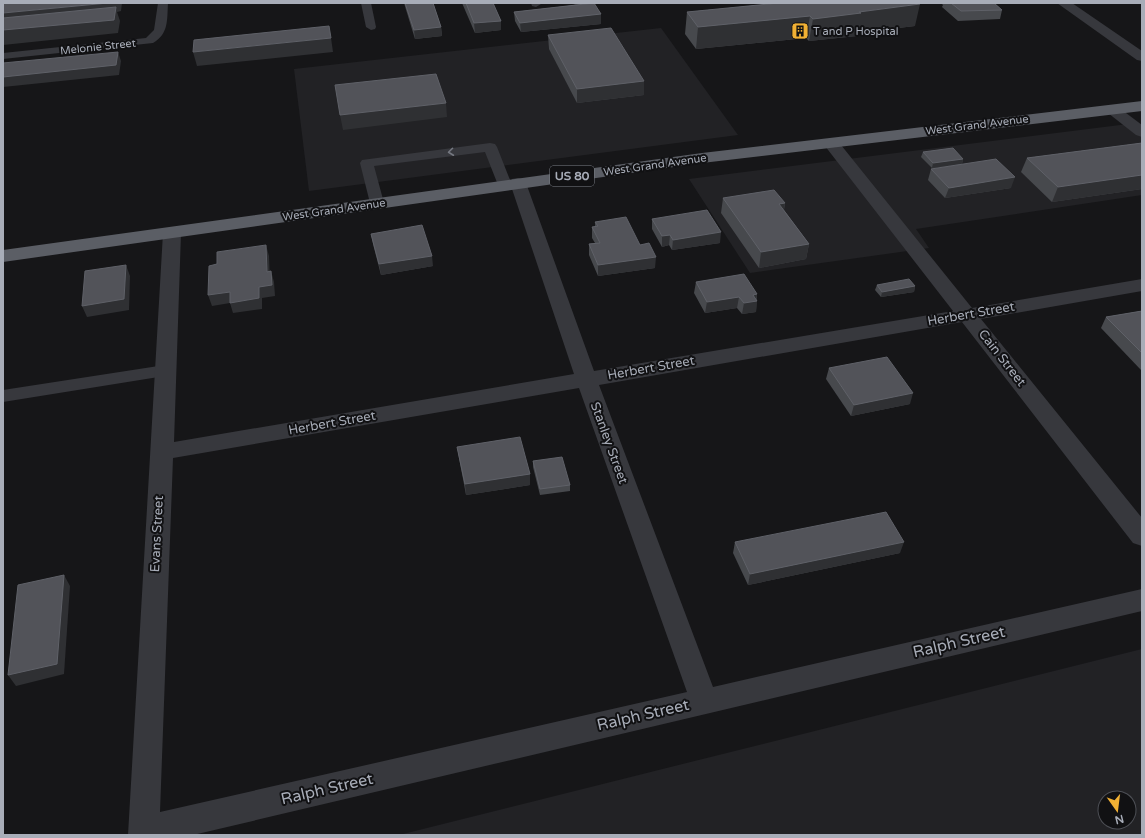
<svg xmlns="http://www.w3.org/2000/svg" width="1145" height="838" font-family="'Varela Round',sans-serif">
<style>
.built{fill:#222225;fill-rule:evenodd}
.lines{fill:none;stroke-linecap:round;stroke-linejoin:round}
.service{fill:#37383d;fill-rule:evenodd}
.minor{fill:#37383d;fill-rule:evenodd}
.trunk{fill:#5b5e65;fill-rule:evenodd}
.wall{fill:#47494d}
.shaded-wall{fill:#2f3033}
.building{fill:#525359;stroke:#5f6168}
.oneway{stroke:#757881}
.labels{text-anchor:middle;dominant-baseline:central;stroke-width:4;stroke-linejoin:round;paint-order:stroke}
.far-poi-label{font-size:11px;fill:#a8adb8;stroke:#111113;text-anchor:start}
.far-street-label{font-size:11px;fill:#a8adb8;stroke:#111113}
.shield{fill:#111113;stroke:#7b7e86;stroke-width:1}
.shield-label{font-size:12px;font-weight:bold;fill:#a8adb8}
.street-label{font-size:13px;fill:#a8adb8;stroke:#111113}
.near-street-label{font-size:16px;fill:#a8adb8;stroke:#111113}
</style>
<rect width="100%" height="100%" fill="#161618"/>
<g class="built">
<polygon points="661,28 738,135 309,191 294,69"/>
<polygon points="1128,124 1142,136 1142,195 916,229 929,248 750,273 689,179"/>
<path d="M 1142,649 L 1142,835 L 399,835 ZM 1105,798 L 1129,798 L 1129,822 L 1105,822 Z"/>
</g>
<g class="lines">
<g class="service">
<path d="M 158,3 L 168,3 C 167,19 169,34 153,43 L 3,59 L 3,53 L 146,38 L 154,30 Z"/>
<polygon points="361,3 371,3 376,27 375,29 371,30 366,27"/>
<polygon points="531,3 541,3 541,4 536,7 532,6"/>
<polygon points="490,143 495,144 497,147 512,185 510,188 505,189 500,188 498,185 485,152 374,166 384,203 382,206 377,207 372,206 370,203 360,163 362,160"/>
<polygon points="165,365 171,367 174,371 171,375 3,402 3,390"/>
</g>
<g class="minor">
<polygon points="1057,3 1072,3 1142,51 1142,61 1137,60"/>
<polygon points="1113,105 1118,107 1142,125 1142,137 1136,135 1108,113 1105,110 1108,107"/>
<path d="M 831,138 L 837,140 L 972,308 L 1142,279 L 1142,291 L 981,319 L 1142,518 L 1142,546 L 1133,543 L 962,322 L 599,385 L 713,687 L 1142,589 L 1142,611 L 193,835 L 128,835 L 163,233 L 166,229 L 172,228 L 178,229 L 181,233 L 174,442 L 574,374 L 510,183 L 512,179 L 518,178 L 524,179 L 526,183 L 594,371 L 953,311 L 825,146 L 823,143 L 825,140 ZM 579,388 L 687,692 L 160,812 L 173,458 Z"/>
</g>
<polygon class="trunk" points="1142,101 1142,111 702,163 3,262 3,250 702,153"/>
</g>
<g class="wall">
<polygon points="404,3 433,3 441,27 442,36 415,39"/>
<polygon points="462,3 493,3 501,21 501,30 475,33"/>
<polygon points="574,3 600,3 594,4 601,14 601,24 521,32 515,21 514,12 575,5"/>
<polygon points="779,3 915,26 857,33 857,36 809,41 806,38 696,49 685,34 687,12"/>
<polygon points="941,3 994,3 1002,10 1000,19 958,21 942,7 943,5"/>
<polygon points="548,35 644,81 644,95 577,103 549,49"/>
<polygon points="1142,143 1142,189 1052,202 1021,172 1027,158"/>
<polygon points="923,152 963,159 962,164 932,168 921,157"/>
<polygon points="931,169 1011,188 945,198 928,180"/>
<polygon points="723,198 785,203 784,210 809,244 806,259 759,268 721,213"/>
<polygon points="652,219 720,243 672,250 669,245 662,247 652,229"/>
<polygon points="595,222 640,245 655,268 598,276 589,255 589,244 595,243 592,238 592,227 595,227"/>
<polygon points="371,234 433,266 381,275 373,244"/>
<polygon points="696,282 757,294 756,312 742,314 737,308 705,313 694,293"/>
<polygon points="877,285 915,286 914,292 881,297 875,290"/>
<polygon points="1142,311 1142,369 1141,370 1101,328 1106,317"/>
<polygon points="829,368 910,404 851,416 826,379"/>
<polygon points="457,447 530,474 530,485 466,495 459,458"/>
<polygon points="533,461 570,485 570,491 540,495 533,467"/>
<polygon points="735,542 900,553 748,585 733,553"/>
</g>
<g class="shaded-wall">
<polygon points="108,3 122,3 121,11 117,12 120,21 118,33 3,45 3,13"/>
<polygon points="575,3 600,3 575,6"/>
<polygon points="920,4 915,26 857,33 857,36 809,41 813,19 859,12"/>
<polygon points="601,14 601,24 521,32 520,23"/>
<polygon points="810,16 806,38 696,49 698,27"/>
<polygon points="501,21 501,30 475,33 474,23"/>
<polygon points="441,27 442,36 415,39 414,30"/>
<polygon points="331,38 333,52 197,66 193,52"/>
<polygon points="118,52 121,61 119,75 3,87 3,77"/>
<polygon points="644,81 644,95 577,103 577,89"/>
<polygon points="446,103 447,117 343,130 340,115"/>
<polygon points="963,159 962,164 932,168 933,163"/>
<polygon points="1142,175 1142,189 1052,202 1058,187"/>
<polygon points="1015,177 1011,188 945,198 949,188"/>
<polygon points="785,203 782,219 779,204"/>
<polygon points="721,232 720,243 672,250 673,240"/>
<polygon points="670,235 669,245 662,247 662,236"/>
<polygon points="809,244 806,259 759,268 761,252"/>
<polygon points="266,245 269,256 270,282 267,272"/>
<polygon points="432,256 433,266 381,275 379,264"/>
<polygon points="656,257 655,268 598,276 598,265"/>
<polygon points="126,265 130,276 129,310 87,317 82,306"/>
<polygon points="271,271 274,282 275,296 262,298 262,309 233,313 230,303 212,306 208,295 259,287"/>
<polygon points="915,286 914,292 881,297 882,292"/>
<polygon points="757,294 756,301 757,301 756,312 742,314 744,303 753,295"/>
<polygon points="739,297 737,308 705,313 707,302"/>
<polygon points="913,393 910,404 851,416 854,405"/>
<polygon points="530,474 530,485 466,495 465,484"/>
<polygon points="904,542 900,553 748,585 750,574"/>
<polygon points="64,575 70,586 64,674 16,686 8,675"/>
</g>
<g class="building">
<polygon points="3,3 108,3 3,13"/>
<polygon points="405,3 433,3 441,27 414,30"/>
<polygon points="466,3 493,3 501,21 474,23"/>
<polygon points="594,3 601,14 520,23 514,12"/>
<polygon points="779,3 919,3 920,4 859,12 861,13 813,19 810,16 698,27 687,12"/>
<polygon points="951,3 994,3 1002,10 961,11"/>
<polygon points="116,7 114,20 3,30 3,18"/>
<polygon points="329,26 331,38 193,52 194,40"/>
<polygon points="611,28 644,81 577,89 548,35"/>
<polygon points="118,52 116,65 3,77 3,63"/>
<polygon points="436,74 446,103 340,115 335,85"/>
<polygon points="1142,143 1142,175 1058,187 1027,158"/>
<polygon points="953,148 963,159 933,163 923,152"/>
<polygon points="996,159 1015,177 949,188 931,169"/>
<polygon points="774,190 785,203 779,204 809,244 761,252 723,198"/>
<polygon points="707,210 721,232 673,240 670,235 662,236 652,219"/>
<polygon points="626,217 640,245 649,243 656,257 598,265 589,244 600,243 592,227 598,226 595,222"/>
<polygon points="422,225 432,256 379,264 371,234"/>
<polygon points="266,245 267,272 271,271 272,285 259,287 259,298 230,303 230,292 208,295 209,266 217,264 217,252"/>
<polygon points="126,265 124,299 82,306 85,271"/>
<polygon points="744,274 757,294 753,295 757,301 744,303 739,297 707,302 696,282"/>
<polygon points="909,279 915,286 882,292 877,285"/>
<polygon points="1142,311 1142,353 1106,317"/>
<polygon points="887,357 913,393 854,405 829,368"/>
<polygon points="520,437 530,474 465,484 457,447"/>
<polygon points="562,457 570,485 540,489 533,461"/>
<polygon points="886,512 904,542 750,574 735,542"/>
<polygon points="64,575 57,664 8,675 18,585"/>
</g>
<defs><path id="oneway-chevron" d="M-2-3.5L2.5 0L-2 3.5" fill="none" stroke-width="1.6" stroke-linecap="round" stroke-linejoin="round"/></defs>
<use class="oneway" href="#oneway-chevron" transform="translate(451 152) rotate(173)"/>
<defs>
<g id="building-square" transform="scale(0.9)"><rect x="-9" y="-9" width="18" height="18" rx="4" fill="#f2b134" stroke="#111113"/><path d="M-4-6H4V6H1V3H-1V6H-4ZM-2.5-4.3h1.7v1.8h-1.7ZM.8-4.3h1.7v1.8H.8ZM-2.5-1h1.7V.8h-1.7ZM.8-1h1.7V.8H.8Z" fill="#111"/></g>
</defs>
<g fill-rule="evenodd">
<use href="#building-square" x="800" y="31"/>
</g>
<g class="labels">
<g class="far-poi-label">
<text x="813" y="31">T and P Hospital</text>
</g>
<g class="far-street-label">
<text transform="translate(98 47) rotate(-6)">Melonie Street</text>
<text transform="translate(977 125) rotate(-7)">West Grand Avenue</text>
<text transform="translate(655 165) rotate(-8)">West Grand Avenue</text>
<text transform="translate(334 210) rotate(-8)">West Grand Avenue</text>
</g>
<rect class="shield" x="550" y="166" width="44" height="20" rx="3"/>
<g class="shield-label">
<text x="572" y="176">US 80</text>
</g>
<g class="street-label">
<text transform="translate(971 314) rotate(-10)">Herbert Street</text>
<text transform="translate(1002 358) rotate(52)">Cain Street</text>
<text transform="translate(651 368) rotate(-10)">Herbert Street</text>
<text transform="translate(332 423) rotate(-10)">Herbert Street</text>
<text transform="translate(609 443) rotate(70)">Stanley Street</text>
<text transform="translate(157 534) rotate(-87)">Evans Street</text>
</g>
<g class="near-street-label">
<text transform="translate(959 642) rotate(-13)">Ralph Street</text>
<text transform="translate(643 715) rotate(-13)">Ralph Street</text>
<text transform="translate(327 789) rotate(-13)">Ralph Street</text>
</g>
</g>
<rect width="1145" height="838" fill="none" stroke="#a8adb8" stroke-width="8"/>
<g transform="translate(1117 810) rotate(166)"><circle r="19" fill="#111113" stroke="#4d4f55"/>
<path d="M0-3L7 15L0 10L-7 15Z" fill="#f2b134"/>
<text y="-6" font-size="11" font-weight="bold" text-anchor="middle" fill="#a8adb8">N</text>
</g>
</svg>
